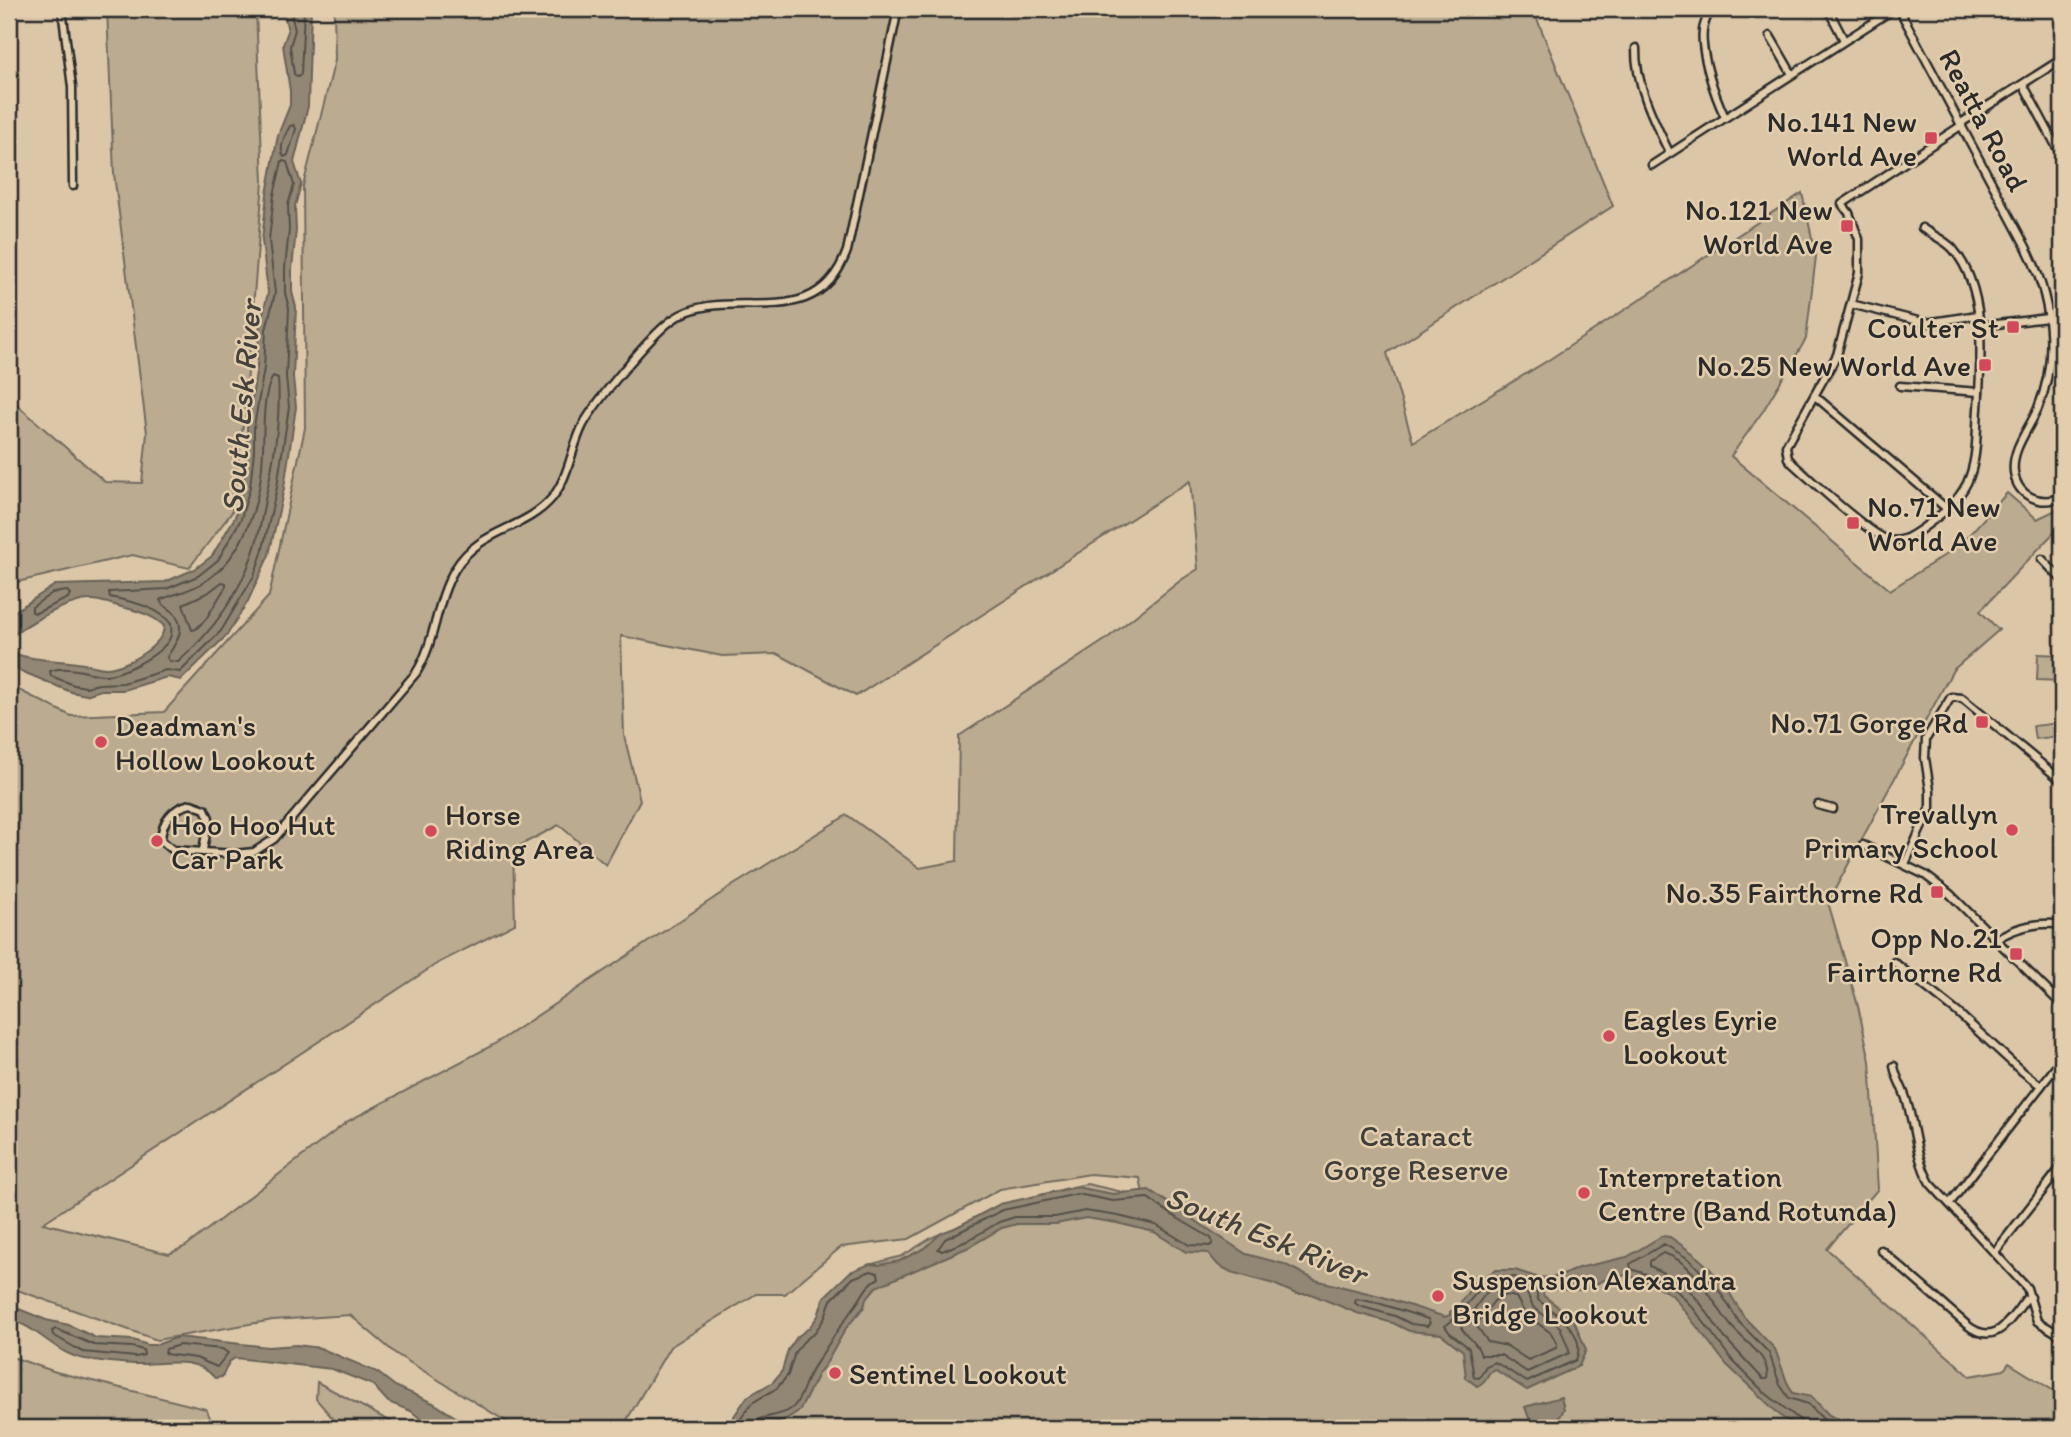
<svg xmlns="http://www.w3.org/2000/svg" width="2071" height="1437" font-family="Itim,sans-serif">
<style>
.green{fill:#baab91;stroke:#726b5e;stroke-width:2;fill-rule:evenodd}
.water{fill:#928774;stroke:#696257;stroke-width:2}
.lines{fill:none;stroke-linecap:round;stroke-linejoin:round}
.shore{stroke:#545048;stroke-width:2}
.minor-casing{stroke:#2b2b2b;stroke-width:11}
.minor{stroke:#e2cead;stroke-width:6}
.poi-dot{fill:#d1495b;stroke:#e2cead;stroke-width:2.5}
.labels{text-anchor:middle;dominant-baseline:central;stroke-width:5;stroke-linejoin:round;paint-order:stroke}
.street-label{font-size:30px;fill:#2b2b2b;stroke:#e2cead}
.poi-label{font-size:30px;fill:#2b2b2b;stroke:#e2cead;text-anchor:end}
.park-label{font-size:30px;fill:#403e3a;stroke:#e2cead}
.water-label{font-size:32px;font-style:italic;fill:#45423d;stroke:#e2cead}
</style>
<rect width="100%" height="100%" fill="#dbc7a8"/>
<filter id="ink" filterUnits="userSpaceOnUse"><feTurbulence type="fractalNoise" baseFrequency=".0143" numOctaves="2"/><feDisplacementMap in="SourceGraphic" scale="14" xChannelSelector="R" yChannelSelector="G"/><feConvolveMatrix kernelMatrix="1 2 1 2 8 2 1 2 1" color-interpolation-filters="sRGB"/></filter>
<g filter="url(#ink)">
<g class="green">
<polygon points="107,9 256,9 263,182 245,410 232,512 189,568 132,555 9,584 9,398 105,482 142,483 147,433 114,174"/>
<path d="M 334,9 L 1533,9 L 1613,206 L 1387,353 L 1413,442 L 1547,361 L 1802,193 L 1816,256 L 1806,339 L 1763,411 L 1731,456 L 1890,590 L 1959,546 L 2007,493 L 2037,519 L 2062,507 L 2062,524 L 1980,611 L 1999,630 L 1953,670 L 1828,902 L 1858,1006 L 1870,1061 L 1878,1189 L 1827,1249 L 1970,1376 L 2004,1370 L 2009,1363 L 2062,1396 L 2062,1428 L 753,1428 L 868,1265 L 902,1256 L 933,1237 L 1025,1199 L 1072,1187 L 1087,1184 L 1127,1193 L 1143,1194 L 1140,1178 L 1090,1174 L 1000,1189 L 909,1239 L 841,1247 L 785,1294 L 756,1294 L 670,1347 L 622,1428 L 517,1428 L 396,1354 L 350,1315 L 273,1320 L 157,1340 L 9,1287 L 9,685 L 71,716 L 164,712 L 269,596 L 305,428 L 303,186 L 335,60 ZM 1190,481 L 1198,569 L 1181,580 L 1105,640 L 959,736 L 957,861 L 920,868 L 847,815 L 732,886 L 493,1045 L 348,1121 L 186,1246 L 169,1254 L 43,1223 L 438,963 L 515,924 L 513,849 L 559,825 L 606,865 L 640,800 L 624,735 L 621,636 L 722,656 L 778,654 L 856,696 Z"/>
<polygon points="2038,654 2062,655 2062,681 2037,680"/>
<polygon points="2059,723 2061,736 2035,739 2033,726"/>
<polygon points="9,1356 56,1372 206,1409 215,1428 9,1428"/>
<polygon points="317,1382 395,1424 400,1428 341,1428 316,1399"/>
</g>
<g class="water">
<path d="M 283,9 L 311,9 L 308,106 L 294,162 L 301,184 L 295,206 L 296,230 L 292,269 L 292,292 L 296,307 L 293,377 L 296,407 L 284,488 L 269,555 L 248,601 L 227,635 L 181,680 L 167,677 L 124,690 L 101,690 L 86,695 L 71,692 L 9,666 L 9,652 C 38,662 56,659 84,664 C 92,665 99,668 106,668 C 124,668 164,646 164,626 C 154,616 139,611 125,608 C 114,605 103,601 93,600 C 71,598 24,625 9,639 L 9,615 L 55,585 L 165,582 L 195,569 L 212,556 L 235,517 L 243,486 L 247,451 L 247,427 L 257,367 L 259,329 L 268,293 L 262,240 L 267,194 L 278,135 L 290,105 L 290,91 L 283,45 L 288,31 Z"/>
<path d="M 1076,1187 L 1113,1194 L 1149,1190 L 1246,1254 L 1284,1264 L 1315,1280 L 1380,1296 L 1445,1317 L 1450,1315 L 1450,1312 L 1459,1305 L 1475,1282 L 1496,1270 L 1515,1270 L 1539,1278 L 1561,1276 L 1578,1268 L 1627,1257 L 1662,1236 L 1670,1237 L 1694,1254 L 1709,1268 L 1726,1287 L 1744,1317 L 1775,1349 L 1787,1382 L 1793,1393 L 1812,1397 L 1828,1414 L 1852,1428 L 1801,1428 L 1783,1418 L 1727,1365 L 1672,1295 L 1649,1282 L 1626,1275 L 1604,1280 L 1583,1290 L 1541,1289 L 1544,1296 L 1573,1318 L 1586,1350 L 1579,1366 L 1527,1390 L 1494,1369 C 1485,1374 1489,1381 1477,1386 L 1466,1378 L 1463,1351 L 1441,1334 L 1409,1331 L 1393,1323 L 1357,1313 L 1311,1294 L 1296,1294 L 1274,1284 L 1231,1272 L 1218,1265 L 1208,1253 L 1186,1252 L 1154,1232 L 1117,1223 L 1086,1218 L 1056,1224 L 1017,1224 L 1002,1228 L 969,1247 L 876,1287 L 866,1299 L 864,1307 L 846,1328 L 827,1362 L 818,1374 L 800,1410 L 786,1419 L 758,1428 L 726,1428 L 747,1397 L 773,1382 L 782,1371 L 788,1350 L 797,1337 L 809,1328 L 818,1316 L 824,1297 L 850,1272 L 870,1264 L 878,1265 L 899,1261 L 925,1248 L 941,1233 L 955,1228 L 1000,1204 Z"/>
<path d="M 9,1305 L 46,1320 L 69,1325 L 96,1338 L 133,1340 L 148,1345 L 156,1345 L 178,1337 L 268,1347 L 297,1345 L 320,1348 L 377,1372 L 395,1386 L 433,1403 L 473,1428 L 432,1428 L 411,1411 L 388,1402 L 373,1385 L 332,1369 L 235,1358 L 229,1362 L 222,1377 L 215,1378 C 196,1355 164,1364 139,1364 C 122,1364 102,1361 85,1359 C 56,1355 37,1325 9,1320 Z"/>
<polygon points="1561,1397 1564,1409 1560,1417 1536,1423 1529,1418 1525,1407"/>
</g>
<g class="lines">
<g class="shore">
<polyline points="290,9 295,30 290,46 294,74 298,77 301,74 304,9"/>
<path d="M 294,125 L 296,129 L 288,155 L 284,157 C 278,148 285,135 290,126 Z"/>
<path d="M 282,161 L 287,162 L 294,185 L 288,205 L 289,230 L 285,268 L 285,293 L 289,308 L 286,377 L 289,407 L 277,487 L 262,553 L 254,576 L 221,631 L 180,672 L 166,670 L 123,683 L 99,684 L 86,687 L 74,685 L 51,676 L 50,671 C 67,665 86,673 103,675 C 121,676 166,653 171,635 C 172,633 171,627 171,624 C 158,606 131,602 110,597 L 109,592 L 166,589 L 198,576 L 218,560 L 241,519 L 250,487 L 254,451 L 254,427 L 264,368 L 266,330 L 275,293 L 269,240 L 274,195 Z"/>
<path d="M 273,376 L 278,378 C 281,418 275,456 266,495 C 262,514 260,534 253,553 C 239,595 212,632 178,662 L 169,661 L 167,657 C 177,642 188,627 172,611 C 167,607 162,606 160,600 C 173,594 191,591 204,582 C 246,556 262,497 263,450 C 264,427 262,396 273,376 Z"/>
<polygon points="222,582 226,583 226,586 206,619 196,629 192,630 183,604 209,592"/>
<polygon points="67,591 70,594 68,598 36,613 32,612 32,607 52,593"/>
<polygon points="1077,1194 1113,1201 1148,1198 1172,1215 1211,1238 1213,1243 1210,1246 1189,1245 1156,1225 1118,1216 1085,1211 1055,1217 1015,1217 999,1222 967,1241 942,1251 938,1249 945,1239 1003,1210"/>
<path d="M 1663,1253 C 1696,1262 1712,1303 1732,1327 C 1745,1342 1771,1357 1767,1379 L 1763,1379 L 1724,1337 L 1701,1304 L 1684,1284 L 1650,1266 L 1650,1261 Z"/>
<path d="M 1501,1276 L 1514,1277 L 1535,1284 L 1538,1300 C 1555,1313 1588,1333 1576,1360 L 1527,1382 L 1495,1362 L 1486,1366 L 1479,1378 L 1474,1377 L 1469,1348 L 1449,1332 L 1445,1326 C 1468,1310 1472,1288 1501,1276 Z"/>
<path d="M 1502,1285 L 1525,1289 L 1533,1307 L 1560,1327 L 1569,1350 L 1569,1353 L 1527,1372 L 1501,1355 L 1481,1355 C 1476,1339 1465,1337 1461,1327 L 1486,1293 Z"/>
<polygon points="1505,1295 1516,1297 1525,1314 1551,1333 1557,1344 1556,1348 1528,1360 1507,1346 1488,1342 1476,1325 1494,1301"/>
<polygon points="1356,1299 1378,1303 1428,1319 1430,1323 1427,1326 1411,1324 1395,1316 1359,1306 1355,1303"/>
<polygon points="56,1329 94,1345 132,1347 143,1350 144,1355 136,1357 83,1352 53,1335 52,1331"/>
<polygon points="179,1345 222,1349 228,1353 217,1367 196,1358 165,1354 166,1349"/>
<path d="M 734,1428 L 752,1403 L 777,1388 L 788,1375 L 795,1352 L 803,1342 L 815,1332 L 824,1319 L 831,1300 L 853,1278 L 871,1271 L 878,1273 L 879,1278 C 866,1284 863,1296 855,1306 C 839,1327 826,1348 812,1370 C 805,1380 803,1395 795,1405 C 787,1415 771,1415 760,1419 L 756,1428"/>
<polyline points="1802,1428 1800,1420 1764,1392 1732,1360 1694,1309 1677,1291 1652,1276 1631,1269 1630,1264 1664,1244 1689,1259 1720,1292 1739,1322 1769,1353 1780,1385 1789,1398 1808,1404 1824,1420 1837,1428"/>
</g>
<g class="minor-casing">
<g id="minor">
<polyline points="62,9 72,87 73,186"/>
<path d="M 1710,9 C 1708,15 1704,23 1703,30 C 1700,52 1715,97 1725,117"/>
<path d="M 1899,9 L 2026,247 C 2051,296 2060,355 2038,408 C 2030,428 2011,449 2014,472 C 2017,497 2041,506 2062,497"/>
<polyline points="1829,11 1844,40"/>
<polyline points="1770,36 1792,74"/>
<path d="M 1636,48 C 1635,83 1654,121 1669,152"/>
<polyline points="2023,84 2062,157"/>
<polyline points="1961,123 2062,59"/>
<polyline points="1652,165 1894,9"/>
<path d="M 1922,228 C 1932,235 1945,240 1953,249 C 1988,290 1981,360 1978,409 C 1976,433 1978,460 1967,483 C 1957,503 1941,515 1923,528 C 1913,535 1902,543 1889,540 C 1872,537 1810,479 1793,464 L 1788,458 L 1786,446 L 1837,355 L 1859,273 L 1859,239 L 1849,213 L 1842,204 L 1962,125"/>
<polyline points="1851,304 1926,323 1978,315"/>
<polyline points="1979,326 2048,318"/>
<polyline points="1900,386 1979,392"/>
<polyline points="1815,396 1947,509"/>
<polyline points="2042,559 2062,580"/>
<polyline points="1818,805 1833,809"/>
<polyline points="1863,845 1925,875 1950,894 2062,1005"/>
<path d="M 203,850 L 209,818 L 205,809 L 191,804 C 172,808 162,821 161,840 L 173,850 L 234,854 L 254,852 L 274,839 L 416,673 C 436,642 435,602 455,569 C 480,528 524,531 552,498 C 569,477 571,449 583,425 C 596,401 650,336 672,320 C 727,280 814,341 847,251 L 898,9"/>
<polyline points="1905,864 1930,808 1930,790 1925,758 1926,739 1951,697 1962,698 2062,781"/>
<path d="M 1997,939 C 2014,927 2042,921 2062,925"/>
<polyline points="1894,962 1957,1012 2018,1068 2041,1086"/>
<path d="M 1894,1066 C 1896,1079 1904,1089 1907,1102 C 1915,1128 1916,1159 1930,1183 L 2027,1288 L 2037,1321 L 2060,1335"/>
<polyline points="1950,1203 2062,1059"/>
<path d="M 1881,1250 L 1967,1325 C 1996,1348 2009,1320 2026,1299 L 2031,1297"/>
<polyline points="1995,1252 2062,1166"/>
<polyline points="2061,1336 2062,1316"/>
</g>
</g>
<use href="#minor" class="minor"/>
</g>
</g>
<g class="poi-dot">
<rect x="1924" y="131" width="14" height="14" rx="3.5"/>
<rect x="1840" y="219" width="14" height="14" rx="3.5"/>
<rect x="2006" y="320" width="14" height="14" rx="3.5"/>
<rect x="1978" y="358" width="14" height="14" rx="3.5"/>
<rect x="1846" y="516" width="14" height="14" rx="3.5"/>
<rect x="1975" y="715" width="14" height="14" rx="3.5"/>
<circle cx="101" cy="742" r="7"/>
<circle cx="2012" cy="830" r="7"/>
<circle cx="431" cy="831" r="7"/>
<circle cx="157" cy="841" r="7"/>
<rect x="1930" y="885" width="14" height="14" rx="3.5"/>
<rect x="2009" y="947" width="14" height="14" rx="3.5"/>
<circle cx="1609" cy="1036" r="7"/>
<circle cx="1584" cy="1193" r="7"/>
<circle cx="1438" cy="1296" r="7"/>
<circle cx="835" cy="1373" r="7"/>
</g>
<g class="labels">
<g class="street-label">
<text transform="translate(1984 120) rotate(62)">Reatta Road</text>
</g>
<g class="poi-label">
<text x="1917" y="121">No.141 New<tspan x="1917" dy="34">World Ave</tspan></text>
<text x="1833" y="209">No.121 New<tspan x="1833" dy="34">World Ave</tspan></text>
<text x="1999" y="327">Coulter St</text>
<text x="1971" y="365">No.25 New World Ave</text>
<text x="1867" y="506" text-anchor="start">No.71 New<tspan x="1867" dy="34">World Ave</tspan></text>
<text x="1968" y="722">No.71 Gorge Rd</text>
<text x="115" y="725" text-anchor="start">Deadman's<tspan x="115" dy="34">Hollow Lookout</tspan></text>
<text x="1998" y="813">Trevallyn<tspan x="1998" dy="34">Primary School</tspan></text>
<text x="445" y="814" text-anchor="start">Horse<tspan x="445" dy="34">Riding Area</tspan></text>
<text x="171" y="824" text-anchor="start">Hoo Hoo Hut<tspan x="171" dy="34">Car Park</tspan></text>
<text x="1923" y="892">No.35 Fairthorne Rd</text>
<text x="2002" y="937">Opp No.21<tspan x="2002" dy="34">Fairthorne Rd</tspan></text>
<text x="1623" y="1019" text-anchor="start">Eagles Eyrie<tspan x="1623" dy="34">Lookout</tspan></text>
<text x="1598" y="1176" text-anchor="start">Interpretation<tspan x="1598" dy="34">Centre (Band Rotunda)</tspan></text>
<text x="1452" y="1279" text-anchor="start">Suspension Alexandra<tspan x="1452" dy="34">Bridge Lookout</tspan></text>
<text x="849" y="1373" text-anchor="start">Sentinel Lookout</text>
</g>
<g class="park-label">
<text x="1416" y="1135">Cataract<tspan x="1416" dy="34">Gorge Reserve</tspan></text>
</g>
<g class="water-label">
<text transform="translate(241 407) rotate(-85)">South Esk River</text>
<text transform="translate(1266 1235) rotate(22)">South Esk River</text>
</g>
</g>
<rect width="2071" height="1437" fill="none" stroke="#e2cead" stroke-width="35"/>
<rect x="18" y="18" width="2036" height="1402" fill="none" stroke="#2b2b2b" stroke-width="2.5" filter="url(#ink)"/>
</svg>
